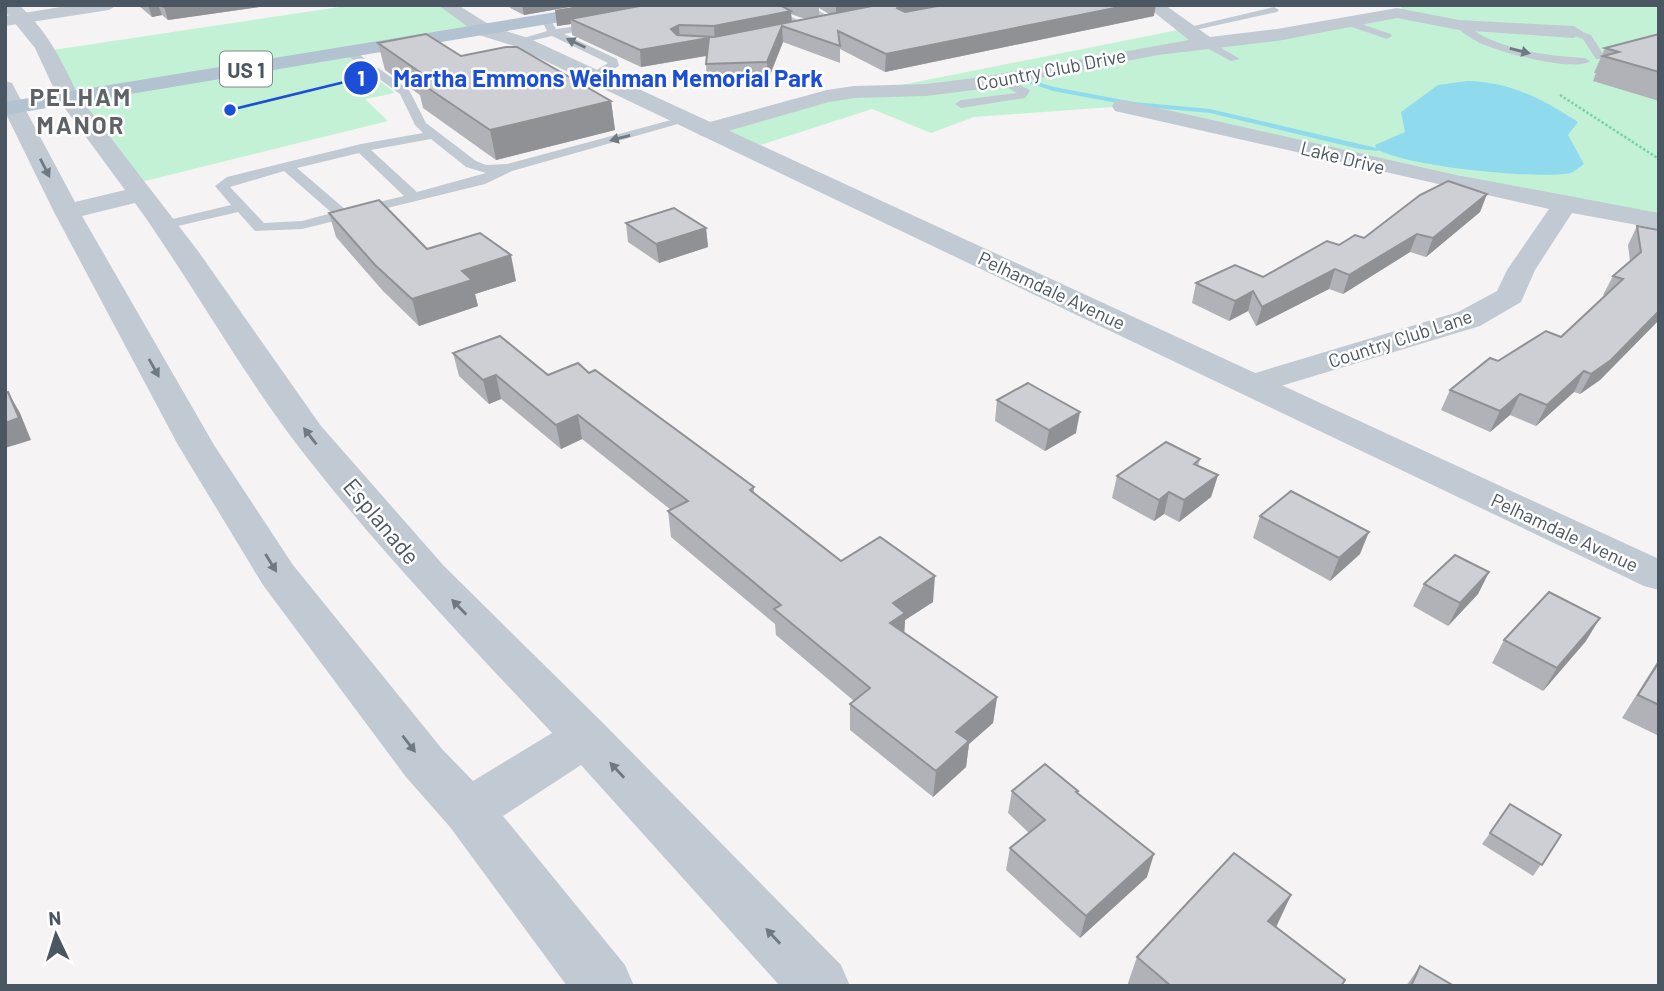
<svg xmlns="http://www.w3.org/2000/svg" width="1664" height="991" font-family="Barlow,sans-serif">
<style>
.green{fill:#c3f1d5}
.water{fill:#90daee}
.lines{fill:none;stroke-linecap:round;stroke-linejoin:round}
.stream{fill:#90daee;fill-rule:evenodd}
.path{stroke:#7ad0a6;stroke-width:2.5;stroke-dasharray:2.5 2;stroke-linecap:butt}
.service{fill:#c1cad2;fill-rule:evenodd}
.minor{fill:#c1cad2;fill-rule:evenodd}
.tertiary{fill:#c1cad2;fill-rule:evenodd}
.primary{fill:#b3c2d1;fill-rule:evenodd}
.wall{fill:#b0b2b7;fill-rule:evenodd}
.shaded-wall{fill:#909195}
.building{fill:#cdcfd5;stroke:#909195;stroke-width:2}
.oneway{fill:#6e7983}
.labels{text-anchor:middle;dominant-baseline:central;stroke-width:5;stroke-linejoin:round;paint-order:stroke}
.far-street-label{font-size:19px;fill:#4a5661;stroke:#fff}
.shield{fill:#fff;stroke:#808990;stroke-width:2}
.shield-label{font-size:21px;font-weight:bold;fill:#4a5661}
.street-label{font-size:23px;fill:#4a5661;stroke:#fff}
.far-district-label{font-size:24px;font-weight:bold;letter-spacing:2px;fill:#5f6368;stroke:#fff}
.leader{fill:none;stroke:#1d4ed8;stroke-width:2.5}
.callout-dot{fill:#1d4ed8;stroke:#fff;stroke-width:2.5}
.mark-label{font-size:21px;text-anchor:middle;font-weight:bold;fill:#fff}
.callout-label{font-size:24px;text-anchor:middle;font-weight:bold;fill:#1d4ed8;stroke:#fff;stroke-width:5;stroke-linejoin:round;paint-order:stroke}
</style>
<rect width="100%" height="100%" fill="#f5f3f3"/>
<g class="green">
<polygon points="353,5 439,5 486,31 347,55 395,93 365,99 388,121 141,182 75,99 53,50"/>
<polygon points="1401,5 1659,5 1659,214 1567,199 1140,105 974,117 931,133 872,109 745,150 695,126 1183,29 1210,46 1401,12"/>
</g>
<path class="water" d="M 1467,81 C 1510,82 1541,98 1578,122 L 1568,135 L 1584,164 C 1579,167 1576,171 1570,173 C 1538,180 1403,166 1377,149 L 1375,145 L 1405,132 L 1401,112 L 1438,85 Z"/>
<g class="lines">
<polygon class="stream" points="1031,80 1054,87 1134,102 1210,109 1381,149 1377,151 1359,149 1210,113 1134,106 1053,91 1029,83 1028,82"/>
<polyline class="path" points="1560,95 1659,159"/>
<g class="service">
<polygon points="755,5 768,5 798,20 824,24 825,21 796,5 809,5 835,20 831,29 827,30 793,25"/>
<polygon points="1274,7 1279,10 1277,12 1186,32 1181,29"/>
<polygon points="547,18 550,19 556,29 600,23 600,27 564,34 617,59 619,66 594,79 590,78 590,74 608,63 552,36 517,44 517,40 547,31 542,21"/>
<polygon points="1346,19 1391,34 1392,36 1387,39 1343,24 1343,20"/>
<path d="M 1456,23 C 1466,22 1478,35 1489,39 C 1519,52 1553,56 1585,58 L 1590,61 C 1574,73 1498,52 1478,42 C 1470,38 1463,33 1456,27 Z"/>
<polygon points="1574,29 1591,35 1605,57 1604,59 1596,59 1583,39 1570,34 1570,30"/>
<polygon points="1203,42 1211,42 1240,59 1231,61 1203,46"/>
<path d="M 345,50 L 353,50 L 409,90 L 426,123 L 476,161 L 486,165 L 507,164 L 686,116 L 692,120 L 512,171 L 485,184 L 302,229 L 255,231 L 238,212 L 165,229 L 160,228 L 158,225 L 160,222 L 231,205 L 215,186 L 227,177 L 361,144 L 423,133 L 415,125 L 400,94 L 345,54 ZM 431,139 L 466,167 L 486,173 L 417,192 L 371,150 ZM 359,153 L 404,196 L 346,210 L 297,168 ZM 284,171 L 332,213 L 302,221 L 264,223 L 230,187 Z"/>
<polygon points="1000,76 1028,89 1030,91 1025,98 961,108 955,104 961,100 1017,93 996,81 994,79"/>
</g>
<g class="minor">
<polygon points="73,5 117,5 109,10 5,26 5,16"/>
<polygon points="1145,5 1165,5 1210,37 1277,29 1397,8 1459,20 1574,26 1583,32 1574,38 1459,30 1397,18 1277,41 1158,55 982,89 926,96 854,98 829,102 707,137 699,135 696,130 699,125 827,90 854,86 926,84 982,77 1189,40"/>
<path d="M 69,93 L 77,94 L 198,251 L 321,426 L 444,566 L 603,723 L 841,965 L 850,986 L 780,986 L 581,765 L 503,816 L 625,965 L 634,986 L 567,986 L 450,827 L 406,777 L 263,585 L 178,445 L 54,212 L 5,112 L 6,103 L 22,103 L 75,202 L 125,190 L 58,99 L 61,94 ZM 135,203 C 191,281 237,365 295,442 C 374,545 464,639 552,733 L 473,781 L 442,749 L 293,565 L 214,445 L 82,216 Z"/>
<polygon points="1123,100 1457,175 1659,213 1659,229 1572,213 1535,270 1521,302 1480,326 1254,394 1242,391 1237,384 1242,377 1458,312 1497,291 1507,270 1549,209 1115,111 1112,106 1115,101"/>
</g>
<g class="tertiary">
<path d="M 5,5 L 19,5 C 48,31 64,65 80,99 L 77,104 L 61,104 L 35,48 L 5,11 Z"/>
<polygon points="438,5 458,5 493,27 528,38 1659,559 1659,590 1644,586 514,46 479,35"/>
<polygon points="5,81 12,83 25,108 22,113 14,115 5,111"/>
</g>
<polygon class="primary" points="599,5 640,5 632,10 5,115 5,102"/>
</g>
<g class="wall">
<polygon points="138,5 274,5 168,20 162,15 152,17"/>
<polygon points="506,5 581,5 524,15 512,9"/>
<path d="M 582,5 L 936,5 L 936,7 L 1154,16 L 885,72 L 840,49 L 840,63 L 783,42 L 768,80 L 707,81 L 706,64 L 707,56 L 641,67 L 572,35 L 571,24 L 557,26 ZM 819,8 L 829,14 L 819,16 ZM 791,14 L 799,17 L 807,19 L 792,22 Z"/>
<polygon points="1659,34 1659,101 1593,81 1596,73 1594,73 1605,48"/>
<polygon points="378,43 461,56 611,101 615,130 496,160 423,108 420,95 385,70"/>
<polygon points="1487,194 1480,212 1426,257 1410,252 1343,294 1329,289 1256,326 1248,311 1229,321 1192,303 1196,283 1263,277 1339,245 1364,238"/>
<polygon points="329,213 427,249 516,281 475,294 478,306 419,326 383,291 336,237"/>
<polygon points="626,223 706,228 708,247 659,263 628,242"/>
<polygon points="1637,226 1659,230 1659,320 1600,380 1580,394 1574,392 1536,426 1510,415 1490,432 1441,410 1450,390 1498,361 1561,337 1605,296 1603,295 1613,276 1630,261 1628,245"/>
<polygon points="453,353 548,375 589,373 754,487 754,493 841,561 933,602 905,620 904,632 997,697 993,723 969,744 966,767 933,797 850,730 850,704 854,701 776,635 775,624 671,537 668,511 671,510 582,439 561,449 501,399 489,404 459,376"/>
<polygon points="997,400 1076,433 1045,451 995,421"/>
<polygon points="1200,459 1198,466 1218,475 1211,497 1179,522 1164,514 1154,521 1112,498 1117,476"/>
<polygon points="1260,516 1360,554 1330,581 1253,538"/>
<polygon points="1489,572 1478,594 1448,626 1413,606 1424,584"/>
<polygon points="1504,640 1586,641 1543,691 1492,663"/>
<polygon points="1659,659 1659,736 1622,718"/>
<polygon points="1012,791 1077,793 1147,877 1080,938 1006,870 1010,848 1029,833 1008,813"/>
<polygon points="1490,833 1561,835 1533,876 1482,844"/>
<polygon points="1291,895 1276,927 1345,980 1342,986 1127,986 1137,957"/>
<polygon points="1420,966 1454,986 1406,986"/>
</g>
<g class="shaded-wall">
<polygon points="148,5 158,5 162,15 152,17"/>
<polygon points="179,5 274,5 168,20 164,7"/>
<polygon points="522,5 581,5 524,15"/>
<polygon points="584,5 680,5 570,19 571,24 557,26 555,10"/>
<polygon points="836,5 936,5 936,12 836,19"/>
<polygon points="1130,5 1156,5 1154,16 885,72 886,54"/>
<polygon points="791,11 792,27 782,26 783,42 768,80 767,62 715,42 714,26"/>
<polygon points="679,25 680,41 709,38 710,55 641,67 640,50"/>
<polygon points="611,101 615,130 496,160 490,130"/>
<polygon points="1487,194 1480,212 1426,257 1433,238"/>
<polygon points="706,228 708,247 659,263 656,244"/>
<polygon points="1417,234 1410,252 1343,294 1349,275"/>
<polygon points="511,255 516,281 475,294 478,306 419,326 412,299 462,271"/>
<polygon points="1335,269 1329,289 1256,326 1262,307"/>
<polygon points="1253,291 1248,311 1229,321 1235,301"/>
<polygon points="1659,311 1659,320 1600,380 1580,394 1591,374"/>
<polygon points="1584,371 1574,392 1536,426 1547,405"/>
<polygon points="496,375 501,399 489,404 483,380"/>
<polygon points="8,392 20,413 31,440 5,448 5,423"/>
<polygon points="1520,394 1510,415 1490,432 1500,411"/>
<polygon points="1080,412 1076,433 1045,451 1049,430"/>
<polygon points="578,415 582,439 561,449 556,425"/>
<polygon points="1218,475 1211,497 1179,522 1184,500"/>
<polygon points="1169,492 1164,514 1154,521 1159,500"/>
<polygon points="1369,532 1360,554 1330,581 1339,558"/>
<polygon points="1489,572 1478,594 1448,626 1460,603"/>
<polygon points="935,576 933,602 905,620 904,639 890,623 893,603"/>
<polygon points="1600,618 1586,641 1543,691 1557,668"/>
<polygon points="997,697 993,723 969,744 966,767 933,797 936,771 956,732"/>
<polygon points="1154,854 1147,877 1080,938 1086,916"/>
<polygon points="1291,895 1276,927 1268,921"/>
</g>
<g class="building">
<polygon points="161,5 179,5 164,7"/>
<polygon points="645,5 780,5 791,11 714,26 679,25 671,29 677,35 714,37 877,5 899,5 897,8 905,12 943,5 1130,5 886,54 838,31 840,46 782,26 767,62 706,64 709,38 640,50 570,19"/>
<polygon points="426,34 461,56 506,47 517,47 611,101 490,130 416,80 427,77 378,43"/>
<polygon points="1659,34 1659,72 1603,56 1619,52 1605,48"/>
<polygon points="1448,181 1487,194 1433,238 1417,234 1349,275 1335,269 1262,307 1253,291 1235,301 1196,283 1235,265 1263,277 1327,241 1339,245 1355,235 1364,238 1420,195"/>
<polygon points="379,200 427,249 480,233 511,255 462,271 472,280 412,299 375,265 329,213"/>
<polygon points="674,208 706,228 656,244 626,223"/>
<polygon points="1637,226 1659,230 1659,311 1611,360 1591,374 1584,371 1547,405 1520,394 1500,411 1450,390 1490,358 1498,361 1546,331 1561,337 1623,279 1613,276 1641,252"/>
<polygon points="500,336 548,375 578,363 589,373 595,370 754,487 750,490 841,561 880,537 935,576 893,603 905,613 890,623 997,697 956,732 969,741 936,771 850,704 870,688 774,609 781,605 668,511 688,501 578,415 556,425 496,375 483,380 453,353"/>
<polygon points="1028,383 1080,412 1049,430 997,400"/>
<polygon points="8,392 19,418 5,423 5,393"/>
<polygon points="1166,442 1200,459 1194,464 1218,475 1184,500 1169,492 1159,500 1117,476"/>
<polygon points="1291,491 1369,532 1339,558 1260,516"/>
<polygon points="1455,555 1489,572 1460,603 1424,584"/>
<polygon points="1549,592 1600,618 1557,668 1504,640"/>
<polygon points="1659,662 1659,705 1638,695"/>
<polygon points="1045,764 1078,791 1076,792 1154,854 1086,916 1010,848 1045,820 1012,791"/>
<polygon points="1510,804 1561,835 1542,865 1490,833"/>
<polygon points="1234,853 1291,895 1268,921 1345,980 1341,986 1171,986 1137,957"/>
<polygon points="1420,966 1454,986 1411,986"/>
</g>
<defs><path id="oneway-solid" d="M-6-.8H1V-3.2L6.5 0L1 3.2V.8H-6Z" transform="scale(1.75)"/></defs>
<g class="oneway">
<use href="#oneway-solid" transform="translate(576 43) rotate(-155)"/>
<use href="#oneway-solid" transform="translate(1520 51) rotate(14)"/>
<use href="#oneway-solid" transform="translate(620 138) rotate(165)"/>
<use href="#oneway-solid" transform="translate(45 168) rotate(63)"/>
<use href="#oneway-solid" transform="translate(154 368) rotate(61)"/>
<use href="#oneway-solid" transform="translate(310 436) rotate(-128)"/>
<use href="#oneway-solid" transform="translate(271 563) rotate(58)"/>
<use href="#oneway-solid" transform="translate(459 607) rotate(-134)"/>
<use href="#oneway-solid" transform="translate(409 744) rotate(52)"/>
<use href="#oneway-solid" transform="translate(617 770) rotate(-133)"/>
<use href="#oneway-solid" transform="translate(773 936) rotate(-133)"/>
</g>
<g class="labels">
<g class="far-street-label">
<text transform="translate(1051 69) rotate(-11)">Country Club Drive</text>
<text transform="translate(1343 157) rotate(14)">Lake Drive</text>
<text transform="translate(1052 290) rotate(25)">Pelhamdale Avenue</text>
<text transform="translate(1400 338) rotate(-18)">Country Club Lane</text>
<text transform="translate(1565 532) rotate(25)">Pelhamdale Avenue</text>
</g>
<rect class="shield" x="220" y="51.5" width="52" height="35" rx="5"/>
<g class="shield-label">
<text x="246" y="69">US 1</text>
</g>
<g class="street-label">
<text transform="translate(382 521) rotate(50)">Esplanade</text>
</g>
<g class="far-district-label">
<text x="81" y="96">PELHAM<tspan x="81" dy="28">MANOR</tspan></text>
</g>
</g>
<path class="leader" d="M230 110L361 78"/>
<g class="callout-dot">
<circle cx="230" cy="110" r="7"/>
<circle cx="361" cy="78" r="18"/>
</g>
<g class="mark-label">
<text x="361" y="86">1</text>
</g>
<g class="callout-label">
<text x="608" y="87">Martha Emmons Weihman Memorial Park</text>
</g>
<rect width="1664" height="991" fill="none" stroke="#4a5661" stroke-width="14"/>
<g transform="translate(56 935) rotate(356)" stroke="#ffffff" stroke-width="5" paint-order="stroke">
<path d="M0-5L12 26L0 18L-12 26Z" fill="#4a5661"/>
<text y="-10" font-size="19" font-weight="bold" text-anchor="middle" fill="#4a5661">N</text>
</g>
</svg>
